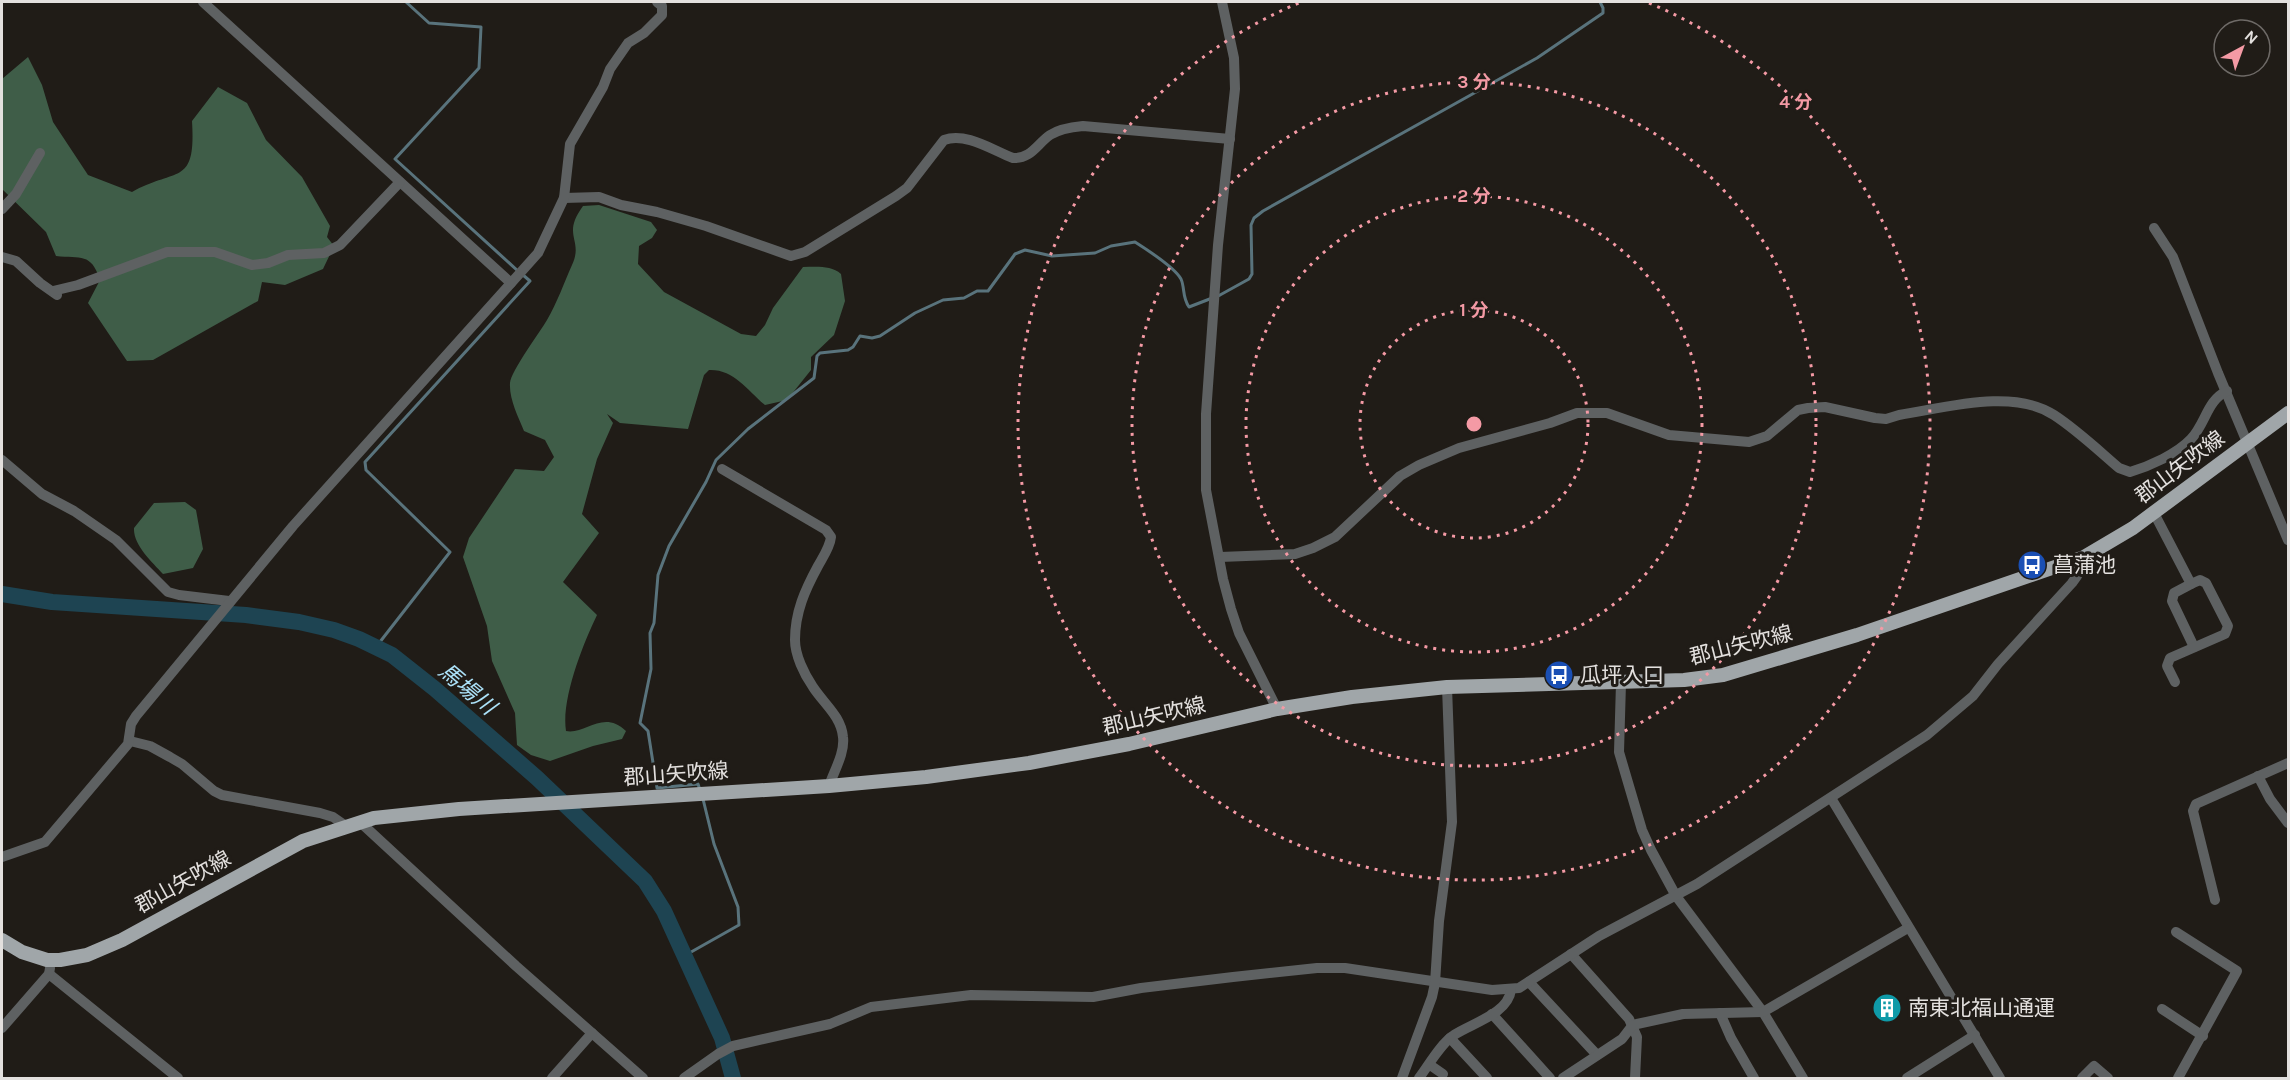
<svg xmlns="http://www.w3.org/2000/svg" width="2290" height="1080" font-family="Karla,'Noto Sans JP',sans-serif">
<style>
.forest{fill:#3f5d48}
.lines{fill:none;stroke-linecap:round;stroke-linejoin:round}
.stream{stroke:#59737c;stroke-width:3}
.river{stroke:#1e4452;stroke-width:16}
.minor{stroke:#5e6162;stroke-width:10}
.major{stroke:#a0a6a9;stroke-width:14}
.ring{fill:none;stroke:#f49aa5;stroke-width:3;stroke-dasharray:3 6}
.labels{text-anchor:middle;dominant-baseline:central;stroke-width:6;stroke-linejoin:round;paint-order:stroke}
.street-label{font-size:21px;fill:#e3e0de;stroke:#201c17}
.poi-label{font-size:21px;fill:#e3e0de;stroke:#201c17;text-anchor:start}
.water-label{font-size:22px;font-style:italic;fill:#ace2f9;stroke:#201c17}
.centre{fill:#f49aa5;stroke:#201c17;stroke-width:3}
.ring-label{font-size:18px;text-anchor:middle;font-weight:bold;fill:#f49aa5;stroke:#201c17;stroke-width:6;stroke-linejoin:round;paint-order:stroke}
</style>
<rect width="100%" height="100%" fill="#201c17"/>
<g class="forest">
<path d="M 28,57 L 42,85 L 53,122 L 88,175 L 132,192 C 177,167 196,187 192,121 L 218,87 L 247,103 L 266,140 L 302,177 L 330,226 L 327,237 L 334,246 L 323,269 L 285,285 L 262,282 L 258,301 L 153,360 L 127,361 L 88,303 L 100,280 C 91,252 81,259 56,256 L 46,232 L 2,189 L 2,79 Z"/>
<path d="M 599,205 L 651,222 L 657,230 L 652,238 L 639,246 L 638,264 L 664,292 L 741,334 L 756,336 L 765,325 L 773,308 L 803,267 C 816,267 831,265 841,274 L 845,301 L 834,335 L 811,357 L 811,370 L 787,400 L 765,405 C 747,390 734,369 709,370 L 704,375 L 688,429 L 620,423 L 607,414 L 613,423 L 597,459 L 582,514 L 599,533 L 563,582 L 597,615 C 583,644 561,699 566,731 C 585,735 603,709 626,731 L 622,739 L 593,746 L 550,761 L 531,755 L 517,745 L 515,713 L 492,661 L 487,626 L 463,557 L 469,538 L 515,469 L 544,471 L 554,457 L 545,440 L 524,431 C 518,416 509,399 510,383 C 511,371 540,332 547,320 C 557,303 564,283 572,265 C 584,239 561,236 583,206 Z"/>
<path d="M 185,502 L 196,510 L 203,549 L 193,568 L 163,574 C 152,562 133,545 134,528 L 154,503 Z"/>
</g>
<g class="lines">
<g class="stream">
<polyline points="406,2 429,23 481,27 479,68 395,159 518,271"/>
<polyline points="376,647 450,552 366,470 365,462 530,281 523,275"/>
<path d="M 700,790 L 698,784 L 657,788 L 648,731 L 640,723 L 651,669 L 650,633 L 654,623 L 658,575 L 669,546 L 706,482 L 716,460 L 748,429 L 814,378 L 817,356 L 820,353 L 848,350 L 853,347 L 860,336 L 872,338 L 880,336 L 915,313 L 943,300 L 964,298 L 977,291 L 988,291 L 1015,254 L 1025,250 L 1052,256 L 1095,253 L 1111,246 L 1135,242 C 1146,249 1175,268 1181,279 C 1185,288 1182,297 1189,307 L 1220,295 L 1249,279 L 1252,274 L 1251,225 L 1254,218 L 1263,211 L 1537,58 L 1603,13 L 1603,8 L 1600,2"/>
<polyline points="684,956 739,925 738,907 714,844 703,799"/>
</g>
<polyline class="river" points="2,594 52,602 246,615 299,622 334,630 359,639 392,655 435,689 537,778 645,881 664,911 722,1038 733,1078"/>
<g class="minor">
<polyline points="203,2 511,283"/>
<polyline points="1222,2 1234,58 1235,89 1218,245 1206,414 1206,490 1223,579 1231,609 1239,633 1277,709"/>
<path d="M 564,198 L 599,197 L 621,205 L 657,212 L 706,226 L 791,256 L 805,252 L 896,196 L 907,188 L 944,140 C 966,132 992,150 1013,158 C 1031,159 1037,144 1050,135 C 1059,129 1073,127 1083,126 L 1230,139"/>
<polyline points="2,209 16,194 40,153"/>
<polyline points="2154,228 2173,257 2218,373 2288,540"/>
<polyline points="2,257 16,261 40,283 57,295"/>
<polyline points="53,291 78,285 167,252 215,252 252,265 268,263 288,255 324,253 340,245 400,182"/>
<polyline points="2,460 42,494 74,511 116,540 168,592 179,595 229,601"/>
<path d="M 722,469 L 826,530 L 831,537 C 830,547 823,557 818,566 C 805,590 795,612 795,640 C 795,655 804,674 813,687 C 824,704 841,716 843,737 C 845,753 834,771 829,786"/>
<polyline points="2154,513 2191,584 2174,593 2172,601 2194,647"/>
<path d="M 1220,557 L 1295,554 L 1313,548 L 1335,537 L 1400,476 L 1419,465 L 1459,448 L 1550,423 L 1577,413 L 1607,413 L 1669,435 L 1749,442 L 1767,436 L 1798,410 L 1808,408 L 1825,407 L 1875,418 L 1886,419 L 1899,415 C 1945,408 2013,388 2054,415 C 2077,430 2098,450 2119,468 L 2130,472 C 2150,466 2177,454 2191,439 C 2206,423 2207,400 2227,391"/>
<polyline points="2175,682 2167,666 2170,658 2225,634 2228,626 2206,583 2200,580 2191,584"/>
<polyline points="1621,683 1619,752 1642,830 1651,850 1676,896 1763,1012 1803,1078"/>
<polyline points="130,741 150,746 170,757 182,764 214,791 222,795 320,813 333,817 346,826"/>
<polyline points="2258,776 2270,799 2288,823"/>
<polyline points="1831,798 2000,1078"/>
<polyline points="360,822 516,966 643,1078"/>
<polyline points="2,857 45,842 128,744 131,724 136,716 293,526 538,253 564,198 570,144 603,87 610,69 628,43 644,33 662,15 662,6 657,2"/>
<polyline points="2215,900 2193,811 2196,804 2288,763"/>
<polyline points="2176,932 2237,971 2178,1078"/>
<polyline points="1571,954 1629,1019 1637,1037 1635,1078"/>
<polyline points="49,974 178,1078"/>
<polyline points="1529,982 1597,1055"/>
<polyline points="2162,1009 2203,1036"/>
<polyline points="1720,1013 1731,1038 1754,1078"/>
<polyline points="1492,1014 1550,1078"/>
<polyline points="2,1028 49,974 50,968"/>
<polyline points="1450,1038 1487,1078"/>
<polyline points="1430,1065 1443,1074"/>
<polyline points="552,1078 592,1033"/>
<polyline points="684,1078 718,1054 733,1046 830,1024 871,1007 971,995 1093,997 1141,988 1233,977 1317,968 1345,968 1492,990 1519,988 1599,936 1697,884 1927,735 1973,696 1998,664 2072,583 2077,576 2084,557"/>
<polyline points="1402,1078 1432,997 1435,983 1439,921 1452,822 1447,687"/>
<path d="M 1419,1078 C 1428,1066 1442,1042 1454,1035 C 1472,1023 1508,1014 1511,990"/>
<polyline points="1563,1078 1622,1039 1632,1026 1637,1024 1683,1014 1763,1012 1908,928"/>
<polyline points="1907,1078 1975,1035"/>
<polyline points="2082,1078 2094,1066 2108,1078"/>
</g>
<polyline class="major" points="2,940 22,952 47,960 60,960 87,955 122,940 303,841 374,818 459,809 829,786 926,777 1029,763 1129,744 1277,709 1352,697 1447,687 1684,680 1723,675 1857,635 2084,557 2133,528 2288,413"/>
</g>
<g class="ring">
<circle cx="1474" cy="424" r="114"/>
<circle cx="1474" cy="424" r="228"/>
<circle cx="1474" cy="424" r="342"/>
<path d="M1649 3A456 456 0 1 1 1299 3"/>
</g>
<defs>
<g id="bus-disc" transform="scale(1.5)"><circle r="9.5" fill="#1a4fb4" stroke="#201c17"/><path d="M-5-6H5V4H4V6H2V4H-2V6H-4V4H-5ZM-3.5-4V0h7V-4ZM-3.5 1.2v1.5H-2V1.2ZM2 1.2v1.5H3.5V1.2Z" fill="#fff"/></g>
<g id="building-disc" transform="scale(1.5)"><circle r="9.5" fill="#0f9aa8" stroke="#201c17"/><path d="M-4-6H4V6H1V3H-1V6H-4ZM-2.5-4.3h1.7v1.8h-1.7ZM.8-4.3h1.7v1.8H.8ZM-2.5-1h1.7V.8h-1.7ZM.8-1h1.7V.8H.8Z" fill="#fff"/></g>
</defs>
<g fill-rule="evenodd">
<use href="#bus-disc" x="2032" y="565"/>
<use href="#bus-disc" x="1559" y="675"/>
<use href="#building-disc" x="1887" y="1008"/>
</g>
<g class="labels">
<g class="street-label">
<text transform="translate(2180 467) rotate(-37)">郡山矢吹線</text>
<text transform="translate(1741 645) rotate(-14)">郡山矢吹線</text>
<text transform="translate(1154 716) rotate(-13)">郡山矢吹線</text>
<text transform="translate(676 774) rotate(-4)">郡山矢吹線</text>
<text transform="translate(183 882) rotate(-29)">郡山矢吹線</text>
</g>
<g class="poi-label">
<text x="2053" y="565">菖蒲池</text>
<text x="1580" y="675">瓜坪入口</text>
<text x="1908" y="1008">南東北福山通運</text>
</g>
<g class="water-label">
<text transform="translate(467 689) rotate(40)">馬場川</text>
</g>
</g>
<circle cx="1474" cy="424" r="9" class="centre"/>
<g class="ring-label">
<text x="1474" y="88">3 分</text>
<text x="1796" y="108">4 分</text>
<text x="1474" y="202">2 分</text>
<text x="1474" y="316">1 分</text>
</g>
<rect width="2290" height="1080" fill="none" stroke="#e3e0de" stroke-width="6"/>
<g transform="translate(2242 48) rotate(41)"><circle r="28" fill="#201c17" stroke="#6e6a67" stroke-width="1.5"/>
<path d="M0-4.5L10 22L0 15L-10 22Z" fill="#f49aa5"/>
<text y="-9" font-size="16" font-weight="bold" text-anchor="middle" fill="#e3e0de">N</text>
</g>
</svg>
